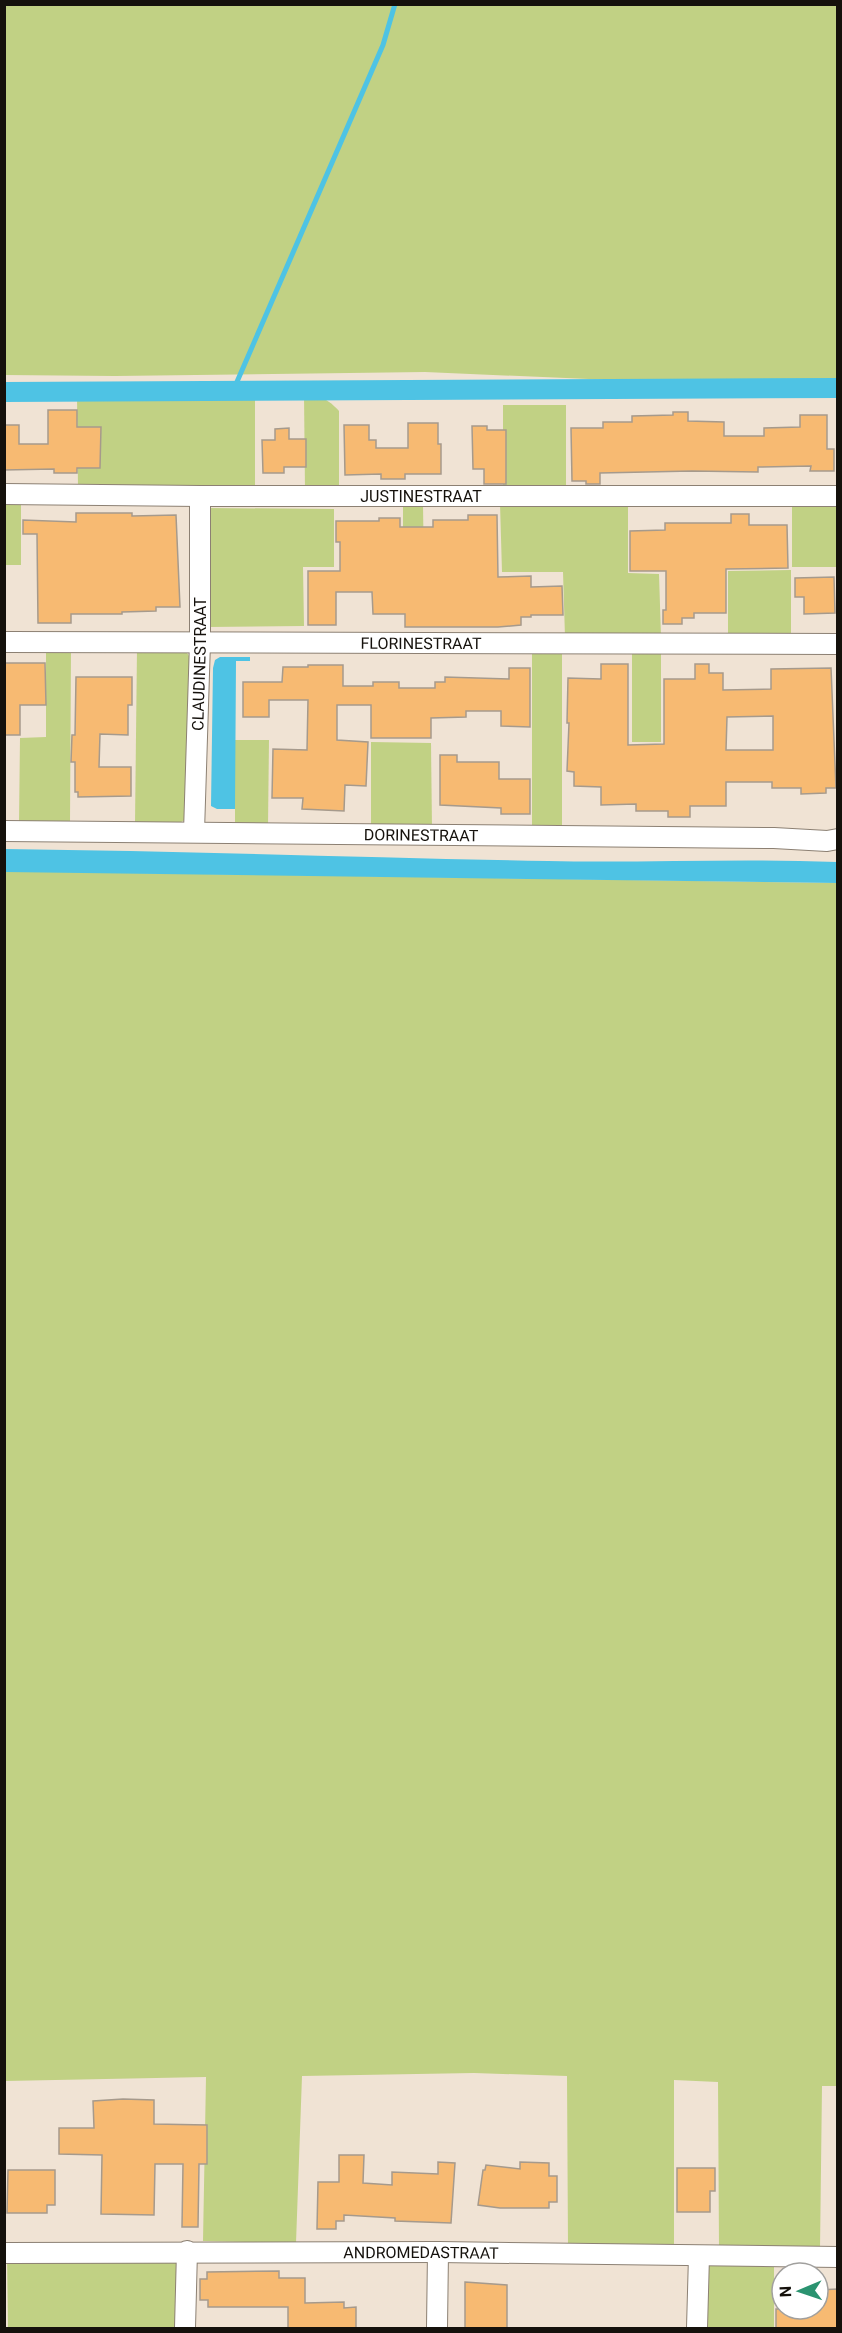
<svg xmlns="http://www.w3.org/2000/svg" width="842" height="2333" font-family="Roboto,sans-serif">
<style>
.green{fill:#c1d184}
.water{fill:#4ec3e4}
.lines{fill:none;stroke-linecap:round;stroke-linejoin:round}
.stream{stroke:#4ec3e4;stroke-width:5}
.canal{stroke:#4ec3e4;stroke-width:20}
.building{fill:#f7ba72;stroke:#a69a8c;stroke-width:1.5;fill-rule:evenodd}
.minor-casing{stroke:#8c8073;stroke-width:22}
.minor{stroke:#fff;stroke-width:20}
.labels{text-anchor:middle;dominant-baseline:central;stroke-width:4.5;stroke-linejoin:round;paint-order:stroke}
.street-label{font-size:16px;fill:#15110c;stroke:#fff}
</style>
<rect width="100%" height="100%" fill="#f0e3d4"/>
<g class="green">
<polygon points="5,4 837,5 837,379 589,379 425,372 115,376 5,375"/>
<path d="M 304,395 C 321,396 328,399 339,411 L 339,490 L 305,490 Z"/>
<polygon points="77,396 255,397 255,489 78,488"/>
<rect x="503" y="405" width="63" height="86"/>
<rect x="5" y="499" width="16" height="66"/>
<polygon points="500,503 628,504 628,573 659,574 661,637 565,637 563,572 502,572"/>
<polygon points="403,506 423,506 424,570 403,570"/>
<rect x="792" y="506" width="45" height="61"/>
<polygon points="208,508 334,509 334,567 303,567 304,626 208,627"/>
<polygon points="791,570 791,637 728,637 728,571"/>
<polygon points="46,649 71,649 70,824 19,824 20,738 46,737"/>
<polygon points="137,649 183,650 188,654 192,663 187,819 177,824 135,823"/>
<rect x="532" y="651" width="30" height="177"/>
<rect x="632" y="652" width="29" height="90"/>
<polygon points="235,740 269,740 268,826 235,826"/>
<polygon points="371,742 431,743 432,828 371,828"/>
<polygon points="4,871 837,883 838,2086 822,2086 820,2249 719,2247 718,2082 674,2080 674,2249 568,2247 567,2076 474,2073 302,2076 296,2243 203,2241 206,2077 5,2081"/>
<polygon points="7,2253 178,2262 181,2328 8,2328"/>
<polygon points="774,2264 774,2328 704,2328 706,2268 711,2265"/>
</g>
<g class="water">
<polygon points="220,657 250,657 250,661 236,661 235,809 217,809 211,806 213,668 215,660"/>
<path d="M 5,849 C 186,851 367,858 548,861 C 644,863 741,858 837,862 L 838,883 L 5,872 Z"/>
</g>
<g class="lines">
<polyline class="stream" points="233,391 383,45 395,4"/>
<polyline class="canal" points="4,392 838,388"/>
</g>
<g class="building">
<polygon points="48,410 77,410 77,427 101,427 100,468 77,468 77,473 54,473 54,469 4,470 4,425 19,425 19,444 48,444"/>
<polygon points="673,412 688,412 688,421 724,422 724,436 764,436 764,428 800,427 800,415 827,415 827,449 834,449 834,471 810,471 811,466 758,467 758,472 692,471 600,473 600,484 586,484 586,481 572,481 571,428 603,428 603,422 632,422 632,416 673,415"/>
<polygon points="408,423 438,423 438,444 441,444 441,474 405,474 405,479 381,479 381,474 345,475 344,425 369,425 369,440 376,440 376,448 408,448"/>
<polygon points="472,426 487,426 487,430 506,430 506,484 484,484 484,469 473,469"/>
<polygon points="289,428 289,439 306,439 306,467 284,467 284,473 263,473 262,440 275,440 275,429"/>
<polygon points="76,513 132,513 132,516 176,515 180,607 156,607 156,611 122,612 122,614 71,614 71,623 38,623 37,534 23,534 23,520 76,522"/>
<polygon points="731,514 749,514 749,525 787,525 788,568 726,569 726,613 694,613 694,618 682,618 682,624 663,624 663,610 666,610 666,571 630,571 630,531 665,530 665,523 731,523"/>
<polygon points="468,515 497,515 498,577 531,576 531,587 562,586 563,615 531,615 531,617 521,617 521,625 498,627 405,627 405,614 373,614 372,592 336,592 336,625 308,625 308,571 340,571 340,542 336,542 336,521 379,521 379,518 400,518 400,527 433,527 433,520 468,520"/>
<polygon points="834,577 835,613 804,614 804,597 795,597 795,578"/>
<polygon points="4,663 45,663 46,705 20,705 20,735 4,735"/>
<path d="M 601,664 L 628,664 L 628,745 L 664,744 L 664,679 L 695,679 L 695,664 L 709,664 L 709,673 L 723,673 L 723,690 L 771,689 L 771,669 L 831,668 L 836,788 L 826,788 L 826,793 L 801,794 L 801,788 L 772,788 L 772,782 L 726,782 L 726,806 L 690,806 L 690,817 L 668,817 L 668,811 L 636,811 L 636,804 L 601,805 L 601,787 L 574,786 L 574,772 L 567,771 L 569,723 L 567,723 L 568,678 L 601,679 ZM 773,716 L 773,750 L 726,750 L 727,717 Z"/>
<polygon points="308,665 343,665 343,686 373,686 373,682 399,682 399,688 435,688 435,682 445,682 445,677 509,679 509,668 530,668 530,727 501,726 501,711 466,711 466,717 431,718 431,738 371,738 371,705 337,705 337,740 368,742 366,786 345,785 344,811 302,809 303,798 272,798 273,749 307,750 308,700 269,700 269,717 243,717 243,682 282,682 283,667 308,667"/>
<polygon points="76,677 132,677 132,705 128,705 128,735 100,734 99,767 131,767 131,796 78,797 78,792 75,792 75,762 71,762 72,735 75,735"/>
<polygon points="440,755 457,755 457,762 499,762 499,779 530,779 530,814 501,814 501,808 440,805"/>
<polygon points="123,2099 154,2100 154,2124 207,2125 207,2164 199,2164 198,2227 182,2227 183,2164 155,2164 154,2215 101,2214 102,2155 59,2154 59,2128 94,2128 93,2101"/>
<polygon points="339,2155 364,2155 363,2183 392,2185 392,2172 438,2174 438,2162 455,2163 451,2223 395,2221 395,2218 344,2215 344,2221 336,2221 336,2229 317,2229 318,2182 339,2182"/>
<polygon points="520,2162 549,2163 549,2176 557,2176 557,2202 549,2202 549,2208 500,2208 478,2205 483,2170 485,2170 486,2165 520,2169"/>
<polygon points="677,2168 715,2168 715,2191 710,2191 710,2212 677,2212"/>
<polygon points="8,2170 55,2170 55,2205 47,2205 47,2213 7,2213"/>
<polygon points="279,2271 279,2278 305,2278 305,2303 344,2302 344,2308 356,2307 356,2328 288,2328 288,2307 208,2307 208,2300 200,2300 200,2279 207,2279 207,2272"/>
<polygon points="465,2282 507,2285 507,2328 465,2328"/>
<polygon points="837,2289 837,2328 776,2328 776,2309 818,2309 818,2290"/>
</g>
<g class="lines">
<g class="minor-casing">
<g id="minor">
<path id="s1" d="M 4,494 L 200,496 L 838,496"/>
<path id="s2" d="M 4,642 L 838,644"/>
<path id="s3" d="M 4,831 L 774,838 L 827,841 L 838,839"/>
<path id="s4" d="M 194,832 L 200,642 L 200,496"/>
<path id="s5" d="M 4,2253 L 438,2252 L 838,2257"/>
<polyline points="185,2328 187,2251"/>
<polyline points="437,2328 438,2252"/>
<polyline points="697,2328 699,2256"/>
</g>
</g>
<use href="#minor" class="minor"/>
</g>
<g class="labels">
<g class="street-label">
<text stroke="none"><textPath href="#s1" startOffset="417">JUSTINESTRAAT</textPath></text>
<text stroke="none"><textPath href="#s2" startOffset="417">FLORINESTRAAT</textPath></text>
<text stroke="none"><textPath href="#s4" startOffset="168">CLAUDINESTRAAT</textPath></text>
<text stroke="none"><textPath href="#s3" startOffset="417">DORINESTRAAT</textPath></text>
<text stroke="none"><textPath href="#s5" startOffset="417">ANDROMEDASTRAAT</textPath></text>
</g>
</g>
<rect width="842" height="2333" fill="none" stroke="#15110c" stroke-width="12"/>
<g transform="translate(800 2291) rotate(268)"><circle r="28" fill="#ffffff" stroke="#a1a09e" stroke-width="1.5"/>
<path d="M0-4.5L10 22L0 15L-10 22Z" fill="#2b9370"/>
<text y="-9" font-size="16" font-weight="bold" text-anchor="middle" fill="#15110c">N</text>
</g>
</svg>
